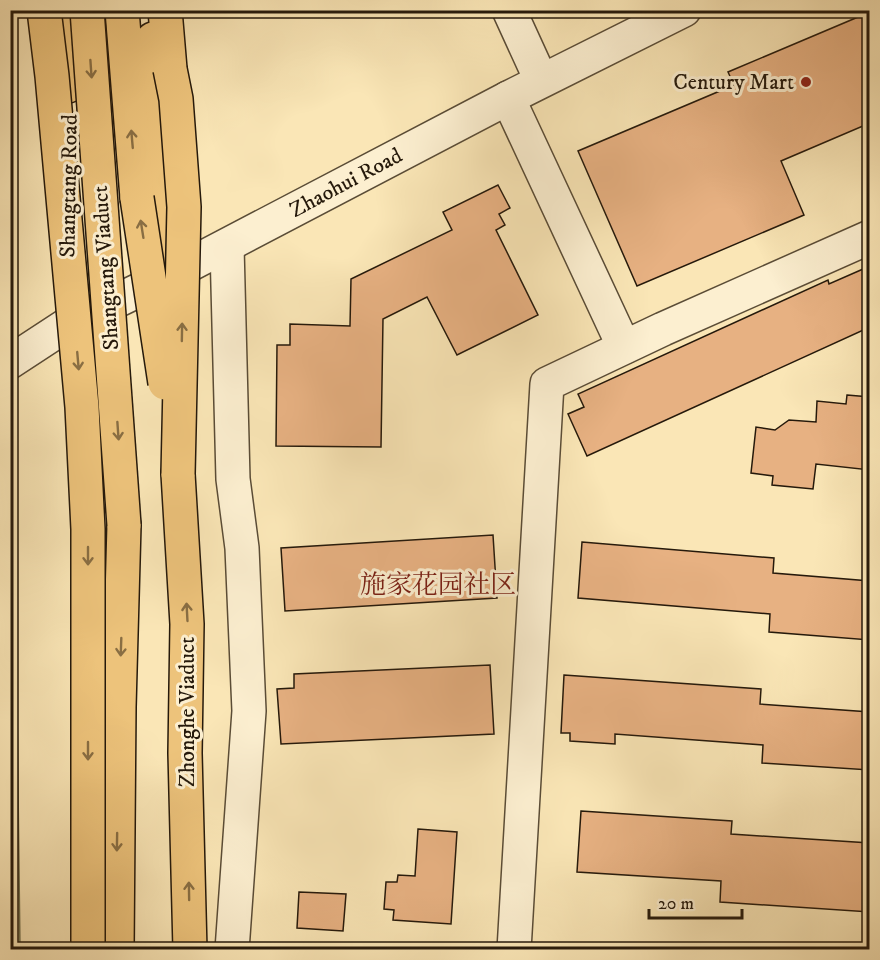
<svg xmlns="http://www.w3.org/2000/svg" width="880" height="960" font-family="'IM FELL DW Pica','Noto Serif SC',serif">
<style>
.green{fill:#bac691;stroke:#70704e;stroke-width:1.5}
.building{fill:#e7b182;stroke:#25190b;stroke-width:1.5}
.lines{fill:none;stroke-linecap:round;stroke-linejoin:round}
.minor-casing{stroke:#5a4c36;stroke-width:36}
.major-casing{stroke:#25190b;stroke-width:36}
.highway-casing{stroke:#25190b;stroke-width:36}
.minor{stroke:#fcefd0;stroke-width:33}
.major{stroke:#edc37b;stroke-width:33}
.highway{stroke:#edc37b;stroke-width:33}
.highway-bridge-casing{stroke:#25190b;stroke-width:36;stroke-linecap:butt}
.highway-bridge{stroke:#edc37b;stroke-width:33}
.oneway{stroke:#896e43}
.poi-dot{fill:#8f2418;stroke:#fcefd0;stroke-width:2}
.labels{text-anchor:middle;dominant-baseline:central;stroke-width:6;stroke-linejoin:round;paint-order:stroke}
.poi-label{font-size:22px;fill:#25190b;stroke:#fcefd0;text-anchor:end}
.street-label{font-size:22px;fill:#25190b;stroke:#fcefd0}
.quarter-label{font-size:26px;fill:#7a1f14;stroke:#fcefd0}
</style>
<rect width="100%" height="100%" fill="#fae6b6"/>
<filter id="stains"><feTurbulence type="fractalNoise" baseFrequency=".00333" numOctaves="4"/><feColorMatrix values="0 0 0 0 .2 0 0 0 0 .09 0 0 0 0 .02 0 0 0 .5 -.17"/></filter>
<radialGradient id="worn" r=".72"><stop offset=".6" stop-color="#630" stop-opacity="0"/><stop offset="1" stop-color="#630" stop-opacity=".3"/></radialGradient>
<polygon class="green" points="11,534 15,542 20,950 10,949"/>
<g class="building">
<polygon points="870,12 870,123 781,161 804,215 637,286 578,151 734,85 728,72"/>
<polygon points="498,185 510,208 499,214 505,225 496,230 538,315 457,355 427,297 383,319 381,447 276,446 277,345 290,345 290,324 350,326 351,279 452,230 443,212"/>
<polygon points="870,266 870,327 587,456 568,414 584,407 578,394 828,280 829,284"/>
<polygon points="847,395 870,397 870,470 816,464 813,489 772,485 773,476 751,473 756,427 775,430 789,420 816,422 817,401 846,404"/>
<polygon points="493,535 497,598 285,611 281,548"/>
<polygon points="582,542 774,558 773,573 870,581 870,640 769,632 770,614 578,598"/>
<polygon points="490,665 494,734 281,744 277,689 294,688 294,674"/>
<polygon points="564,675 761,689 760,704 870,712 870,770 762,763 763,745 615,734 615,744 570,741 570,733 561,733"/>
<polygon points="581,811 732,821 731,834 870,843 870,912 720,902 721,881 577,872"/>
<polygon points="418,829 457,832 451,924 393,920 394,910 384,909 386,882 397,882 398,875 415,876"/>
<polygon points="299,892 346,894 343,931 297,928"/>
</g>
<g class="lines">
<g class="minor-casing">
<g id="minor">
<polyline points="509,10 541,80"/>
<polyline points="508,98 624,347"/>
<polyline points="227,247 233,479 242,548 249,711 232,950"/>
<polyline points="10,362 65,326 168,276 508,98 684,10"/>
<polyline points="514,950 547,384 663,329 870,237"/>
</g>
</g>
<g class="major-casing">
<g id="major">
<polyline points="62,10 68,86"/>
<polyline points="153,39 168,276"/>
</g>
</g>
<g class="highway-casing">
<g id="highway">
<polyline points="122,10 137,198"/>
<polyline points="165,10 170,69"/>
<polyline points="178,474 187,624 185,753 190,950"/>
<polyline points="117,950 119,707 124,525"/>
</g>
</g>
<use href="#minor" class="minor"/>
<use href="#major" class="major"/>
<use href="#highway" class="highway"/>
<g class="highway-bridge-casing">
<g id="highway-bridge">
<polyline points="44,10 52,76 82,407 88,529 88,950"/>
<polyline points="87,10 124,525"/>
<polyline points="170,69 176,99 184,207 178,474"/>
<polyline points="137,198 165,383"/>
</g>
</g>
<use href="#highway-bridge" class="highway-bridge"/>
</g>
<defs><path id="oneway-shaft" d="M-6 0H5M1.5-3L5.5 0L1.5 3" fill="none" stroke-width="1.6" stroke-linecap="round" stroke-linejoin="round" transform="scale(1.5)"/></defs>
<g class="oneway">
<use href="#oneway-shaft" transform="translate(91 69) rotate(86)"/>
<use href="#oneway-shaft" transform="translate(132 139) rotate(-95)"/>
<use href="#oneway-shaft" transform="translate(142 229) rotate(-99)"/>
<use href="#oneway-shaft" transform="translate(182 332) rotate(-89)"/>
<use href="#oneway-shaft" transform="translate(78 361) rotate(85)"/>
<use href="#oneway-shaft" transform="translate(118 431) rotate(86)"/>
<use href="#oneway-shaft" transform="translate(88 556) rotate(90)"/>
<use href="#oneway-shaft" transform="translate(187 612) rotate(-93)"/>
<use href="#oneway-shaft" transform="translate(121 647) rotate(92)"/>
<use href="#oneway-shaft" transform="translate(88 751) rotate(90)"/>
<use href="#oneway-shaft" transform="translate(117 842) rotate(91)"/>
<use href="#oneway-shaft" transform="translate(189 891) rotate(-91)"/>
</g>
<circle class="poi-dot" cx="806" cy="82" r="6"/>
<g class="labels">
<g class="poi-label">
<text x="794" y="82">Century Mart</text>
</g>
<g class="street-label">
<text transform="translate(346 183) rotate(-28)">Zhaohui Road</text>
<text transform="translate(69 186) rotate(-89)">Shangtang Road</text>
<text transform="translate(106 268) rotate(-94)">Shangtang Viaduct</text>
<text transform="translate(187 712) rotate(-90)">Zhonghe Viaduct</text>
</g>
<g class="quarter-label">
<text x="438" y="585">施家花园社区</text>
</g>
</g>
<rect width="880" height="960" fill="none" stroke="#fae6b6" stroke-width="36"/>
<rect x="12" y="12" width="856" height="936" fill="none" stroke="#25190b" stroke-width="3"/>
<rect x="18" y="18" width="844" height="924" fill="none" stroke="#25190b" stroke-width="1.5"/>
<path d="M649 909v9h93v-9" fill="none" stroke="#25190b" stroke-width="3"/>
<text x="658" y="909" font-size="18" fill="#25190b" stroke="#fcefd0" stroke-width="4.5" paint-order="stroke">20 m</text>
<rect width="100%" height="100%" filter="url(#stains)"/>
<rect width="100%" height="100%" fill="url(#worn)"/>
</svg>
